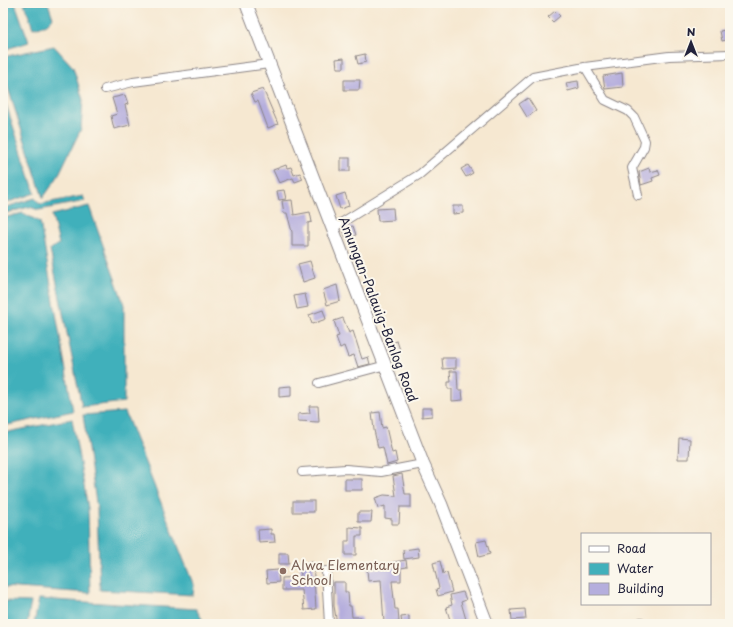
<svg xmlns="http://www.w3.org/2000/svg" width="733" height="627" font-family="'Playpen Sans',sans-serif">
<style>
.water{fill:#41b0bb;stroke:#32697b}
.building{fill:#b5aedd}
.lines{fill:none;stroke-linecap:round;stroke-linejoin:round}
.street-casing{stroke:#8c8586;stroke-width:10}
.secondary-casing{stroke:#8c8586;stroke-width:14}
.street{stroke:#fff;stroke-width:8}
.secondary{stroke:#fff;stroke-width:12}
.education-dot{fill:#8d6e63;stroke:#fbf7ec;stroke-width:1.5}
.labels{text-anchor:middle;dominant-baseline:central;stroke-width:4;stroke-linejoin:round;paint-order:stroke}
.street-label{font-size:13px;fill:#22223b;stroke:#fbf7ec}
.education-label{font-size:13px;fill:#785e54;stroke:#fbf7ec;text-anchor:start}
</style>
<rect width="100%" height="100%" fill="#fbf7ec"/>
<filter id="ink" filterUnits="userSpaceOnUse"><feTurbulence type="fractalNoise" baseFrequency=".025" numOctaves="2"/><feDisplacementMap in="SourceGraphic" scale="8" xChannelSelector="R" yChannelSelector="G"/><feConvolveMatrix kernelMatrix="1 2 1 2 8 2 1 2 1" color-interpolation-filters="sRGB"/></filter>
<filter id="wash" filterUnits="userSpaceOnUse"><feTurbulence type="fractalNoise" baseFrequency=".012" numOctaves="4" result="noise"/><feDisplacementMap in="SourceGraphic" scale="16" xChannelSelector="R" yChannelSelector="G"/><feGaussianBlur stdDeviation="0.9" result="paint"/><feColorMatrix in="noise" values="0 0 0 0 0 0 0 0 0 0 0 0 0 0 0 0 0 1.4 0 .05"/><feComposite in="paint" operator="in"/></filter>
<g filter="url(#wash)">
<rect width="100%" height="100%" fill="#f6e8d1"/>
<g class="water">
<polygon points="3,3 15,3 29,42 3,50"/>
<polygon points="24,3 48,3 53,18 46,25 33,28"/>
<polygon points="54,46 73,67 83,100 81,129 57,178 43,198 3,72 3,57"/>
<polygon points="3,95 35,193 6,203 3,193"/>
<polygon points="83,196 85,201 39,210 29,207 3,214 3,208 35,198 40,204"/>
<polygon points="89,206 124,304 124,402 82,407 50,249 59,244 52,215"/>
<polygon points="23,213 40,222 73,411 3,426 3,218"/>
<polygon points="125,412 194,586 193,595 100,590 97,509 83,415"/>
<polygon points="72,419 88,508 90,593 3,587 3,433"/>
<polygon points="39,599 196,609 205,624 34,624"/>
<polygon points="3,601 31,602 27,624 3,624"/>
</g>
<g id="blocks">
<g class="building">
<polygon points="555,11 560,16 553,22 548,17"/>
<polygon points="730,29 730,39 722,41 720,31"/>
<polygon points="365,54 366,62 358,64 356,56"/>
<polygon points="344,58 344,68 337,68 336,59"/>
<polygon points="622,73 623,87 605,89 603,76"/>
<polygon points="344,80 360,80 359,90 344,90"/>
<polygon points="578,81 579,88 568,91 566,83"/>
<polygon points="263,89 278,124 268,128 258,101 255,102 251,93"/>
<polygon points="125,95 128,104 125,105 130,125 114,129 111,116 117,114 112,98"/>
<polygon points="528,98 536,111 527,117 519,104"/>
<rect x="341" y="158" width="9" height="13"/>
<polygon points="286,165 287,168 291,167 294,175 300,173 303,179 295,182 293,178 279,183 273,170"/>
<polygon points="468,165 473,173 466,177 461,169"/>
<polygon points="649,168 650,172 658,170 660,175 652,178 653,181 641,185 639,172"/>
<polygon points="284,190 286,199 279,200 277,191"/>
<polygon points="345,193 349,206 340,209 336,196"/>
<polygon points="292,200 294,215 310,212 312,222 308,223 308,246 292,246 292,232 287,213 284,213 282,201"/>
<polygon points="453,206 463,206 463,213 453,214"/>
<polygon points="393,208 394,220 378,221 377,209"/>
<polygon points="353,226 356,235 346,238 343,229"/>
<polygon points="310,261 315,278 303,282 298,264"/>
<polygon points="337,285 340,301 327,305 323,290"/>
<polygon points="305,294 308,307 297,309 294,296"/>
<polygon points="323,310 326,319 312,324 309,315"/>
<polygon points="343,318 349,333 353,331 362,359 368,357 370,364 358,367 354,355 348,357 344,346 340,348 336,337 339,336 334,321"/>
<polygon points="397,341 400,350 392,353 389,344"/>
<polygon points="442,358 456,358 456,368 443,369"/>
<polygon points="450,371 457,371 458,390 462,390 463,400 452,401 452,389 448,389 448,382 451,382"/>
<polygon points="291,386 291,396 279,397 279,387"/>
<polygon points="309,406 318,406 319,422 298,421 298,414 310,413"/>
<polygon points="422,408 432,408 432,416 422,417"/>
<polygon points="380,412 382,428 386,427 392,453 395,452 397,462 387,465 383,447 378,448 374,430 372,413"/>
<polygon points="679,438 690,439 689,459 678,459"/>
<polygon points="402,474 405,494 411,494 411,507 400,507 399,524 392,524 392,519 385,518 385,506 378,508 375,498 384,495 396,496 393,476"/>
<rect x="345" y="479" width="17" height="11"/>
<rect x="293" y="501" width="21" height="11"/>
<polygon points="358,512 372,512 371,522 358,522"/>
<polygon points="349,527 362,528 362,536 356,536 356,555 345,555 345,541 349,541"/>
<polygon points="271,529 271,534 274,534 275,542 259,543 258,530"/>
<polygon points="486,540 490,554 479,557 476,542"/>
<polygon points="418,548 419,557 404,559 403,550"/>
<polygon points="279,553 288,553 289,564 279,564"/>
<polygon points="406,560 407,567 401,568 401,581 392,581 395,609 398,609 399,622 384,623 381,580 368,581 367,569 389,567 388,563"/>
<polygon points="440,561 443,574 447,573 452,592 438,596 436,589 439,588 433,563"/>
<polygon points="313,562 316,609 304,610 302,590 282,590 282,578 301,577 300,563"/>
<polygon points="278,570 279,582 267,583 266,571"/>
<polygon points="334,582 345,582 345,592 348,592 349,606 351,606 352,617 361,617 361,624 337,624 334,606"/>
<polygon points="463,592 466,600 461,602 467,623 458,624 457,621 451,623 446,607 452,605 450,595"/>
<polygon points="525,609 526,619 512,620 511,610"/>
<polygon points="409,616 409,624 402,624 401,617"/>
</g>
</g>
</g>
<g filter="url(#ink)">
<use href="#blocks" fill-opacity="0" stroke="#8c8586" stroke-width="1"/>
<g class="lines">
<g class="street-casing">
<g id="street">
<polyline points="585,67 605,100 628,111 634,117 645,141 644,147 632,168 638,195"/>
<polyline points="105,89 133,82 269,64"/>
<polyline points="333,228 420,174 533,77 585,67 669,56 730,54"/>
<polyline points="319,383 386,365"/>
<polyline points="302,472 346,469 381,472 423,464"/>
<polyline points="326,571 329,624"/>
<polyline points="641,622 641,624"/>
</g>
</g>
<g class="secondary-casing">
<polyline id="secondary" points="246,3 423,464 441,504 487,624"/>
</g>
<use href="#street" class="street"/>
<use href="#secondary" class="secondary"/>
</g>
</g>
<circle class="education-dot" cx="283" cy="571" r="4"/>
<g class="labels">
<g class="street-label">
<text transform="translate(379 309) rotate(69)">Amungan-Palauig-Banlog Road</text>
</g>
<g class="education-label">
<text x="291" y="564">Alwa Elementary<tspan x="291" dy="15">School</tspan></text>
</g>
</g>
<rect width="733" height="627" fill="none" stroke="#fbf7ec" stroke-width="16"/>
<rect x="581" y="533" width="130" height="72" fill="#fbf7ec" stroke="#a4a2a5"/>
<rect x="589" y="546" width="20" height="6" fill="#ffffff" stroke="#a4a2a5"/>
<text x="617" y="553" font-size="12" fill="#22223b">Road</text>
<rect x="589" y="563" width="20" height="12" fill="#41b0bb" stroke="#a4a2a5"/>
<text x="617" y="573" font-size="12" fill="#22223b">Water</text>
<rect x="589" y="583" width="20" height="12" fill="#b5aedd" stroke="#a4a2a5"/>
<text x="617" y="593" font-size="12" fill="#22223b">Building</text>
<g transform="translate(691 42)" stroke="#fbf7ec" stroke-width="3" paint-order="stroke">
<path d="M0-3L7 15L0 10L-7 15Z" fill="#22223b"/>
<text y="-6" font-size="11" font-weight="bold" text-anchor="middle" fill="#22223b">N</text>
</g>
</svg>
